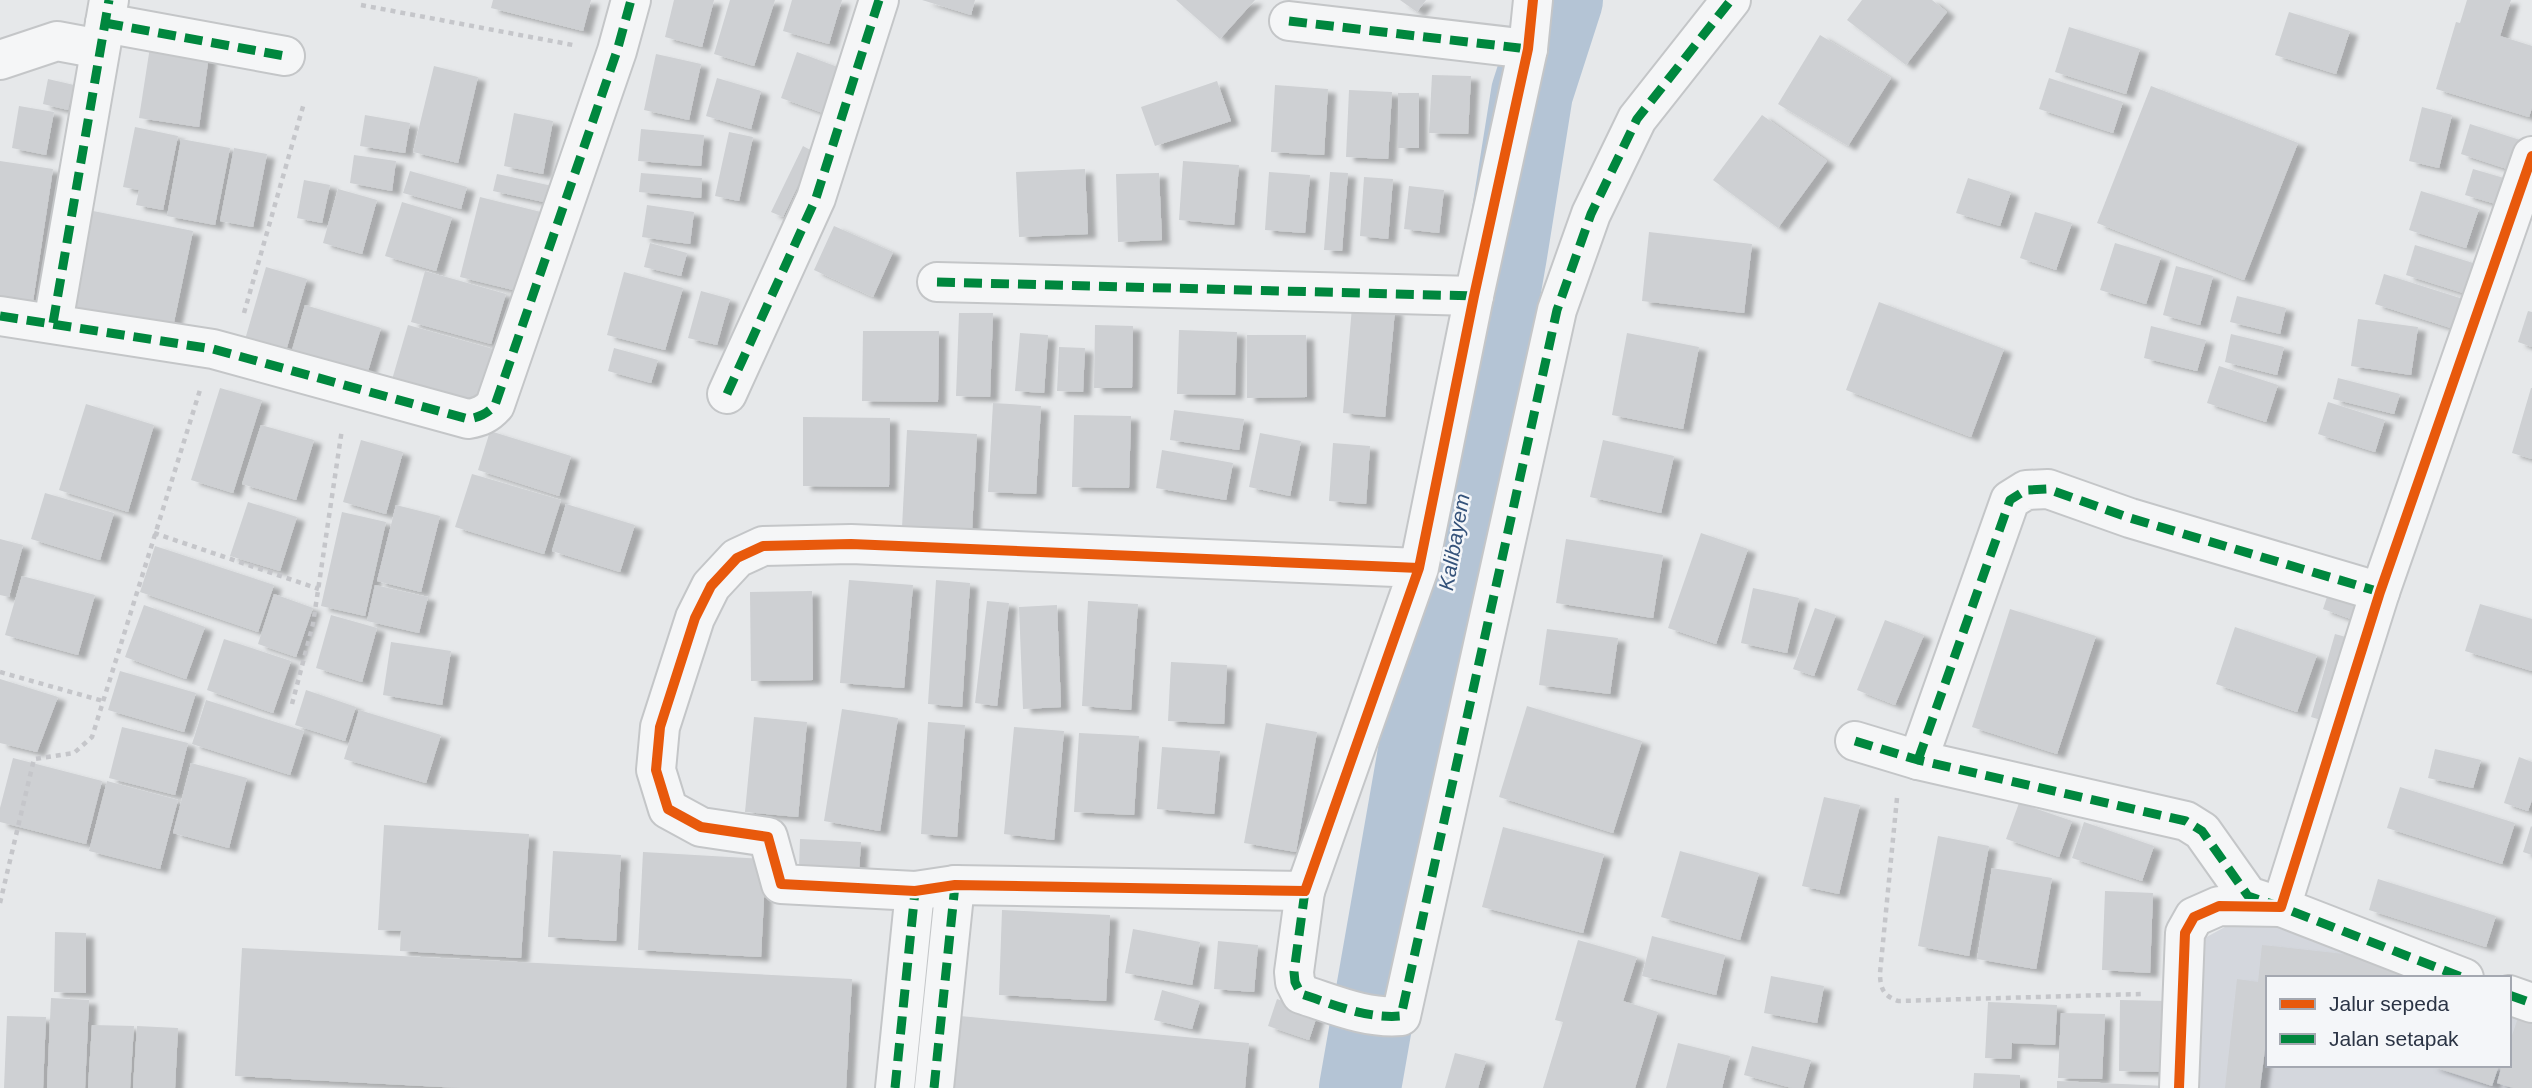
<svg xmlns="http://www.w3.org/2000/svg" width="2532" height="1088" font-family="Arial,sans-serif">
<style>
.built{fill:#d4d7dd}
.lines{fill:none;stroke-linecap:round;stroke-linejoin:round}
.river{stroke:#b4c4d5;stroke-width:82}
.building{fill:#ced0d3;filter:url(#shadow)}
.minor-casing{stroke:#c4c6c8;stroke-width:42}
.path{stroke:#c5c6ca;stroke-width:4.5;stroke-dasharray:5 5;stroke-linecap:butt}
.minor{stroke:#f5f6f7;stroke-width:38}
.quiet{stroke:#00873e;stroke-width:9;stroke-dasharray:18 9;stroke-linecap:butt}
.cycleway-casing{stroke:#f4f6f9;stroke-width:15}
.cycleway{stroke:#e8590c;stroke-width:10}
.labels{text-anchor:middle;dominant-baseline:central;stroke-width:5;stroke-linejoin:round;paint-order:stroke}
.water-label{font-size:21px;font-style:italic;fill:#34527a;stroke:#f4f6f9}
</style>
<defs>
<filter id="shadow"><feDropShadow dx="8" dy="4.5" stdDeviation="2" flood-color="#0004"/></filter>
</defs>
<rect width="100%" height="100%" fill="#e6e8ea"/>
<polygon class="built" points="2245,916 2436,978 2268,978 2268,1065 2509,1065 2509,1001 2532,1009 2532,1088 2191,1088 2192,945"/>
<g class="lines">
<polyline class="river" points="1360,1088 1506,255 1532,93 1562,0"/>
</g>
<g class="building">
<polygon points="493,0 591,0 583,31 491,8"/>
<polygon points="674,0 714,0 702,47 665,37"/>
<polygon points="730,0 775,0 754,66 714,54"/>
<polygon points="792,0 842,0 829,44 783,31"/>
<polygon points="922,0 975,0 971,15"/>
<polygon points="1176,0 1255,0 1220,39"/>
<polygon points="1400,0 1426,0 1417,12"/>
<polygon points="1862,0 1932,0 1947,12 1906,65 1847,20"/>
<polygon points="2467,0 2511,0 2500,36 2532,46 2532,108 2529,117 2436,89 2456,22 2460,23"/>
<polygon points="2289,12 2350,31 2336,74 2275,55"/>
<polygon points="2069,27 2140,49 2126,94 2055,72"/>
<polygon points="1820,35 1891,78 1848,146 1778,104"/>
<polygon points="150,47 209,55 199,127 139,118"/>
<polygon points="797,52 843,69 826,114 781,98"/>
<polygon points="656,54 701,64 689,120 644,110"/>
<polygon points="434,66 478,77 458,163 413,152"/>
<polygon points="1432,75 1471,76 1468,134 1429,133"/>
<polygon points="717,78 761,91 751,129 706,116"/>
<polygon points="2049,78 2123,102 2113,133 2039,109"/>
<polygon points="48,79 74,85 68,110 43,104"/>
<polygon points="1217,81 1231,121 1155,146 1141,107"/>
<polygon points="1275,85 1328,89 1324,155 1271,152"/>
<polygon points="2151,86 2298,143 2244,280 2097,223"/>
<polygon points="1349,90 1392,92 1388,159 1346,157"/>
<rect x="1398" y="93" width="21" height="55"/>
<polygon points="19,106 54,112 46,155 12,148"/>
<polygon points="2422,107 2452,115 2439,168 2409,161"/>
<polygon points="514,113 553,121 543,174 504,166"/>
<polygon points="365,115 410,123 405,153 360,146"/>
<polygon points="1762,115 1827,161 1778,228 1713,180"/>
<polygon points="2470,124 2520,140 2510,170 2461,154"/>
<polygon points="135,127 178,136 163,210 136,205 139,190 123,187"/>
<polygon points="641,129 704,135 701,166 638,161"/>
<polygon points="729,132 753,137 739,201 715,196"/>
<polygon points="181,139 230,148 215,225 167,216"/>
<polygon points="803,146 814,152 783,217 771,212"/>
<polygon points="234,148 267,154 253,227 220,221"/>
<polygon points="354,155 396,161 392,191 350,183"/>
<polygon points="0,161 53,169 32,308 0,304"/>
<polygon points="1183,161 1239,165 1234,225 1179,220"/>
<polygon points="1085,169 1088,234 1019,237 1016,172"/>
<polygon points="2473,169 2514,181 2506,207 2465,195"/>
<polygon points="410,171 467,187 461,209 403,193"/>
<polygon points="1269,172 1310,175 1305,233 1265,230"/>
<polygon points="1330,172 1348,173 1342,251 1324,250"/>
<polygon points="641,173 702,178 701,198 639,192"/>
<polygon points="1159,173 1162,240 1118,242 1116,174"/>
<polygon points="497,174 557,187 553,204 493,191"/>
<polygon points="1364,177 1393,179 1388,239 1360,236"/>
<polygon points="1968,178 2011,192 2000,226 1956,213"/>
<polygon points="304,180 330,185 322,223 297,218"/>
<polygon points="1409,186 1444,190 1439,233 1404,229"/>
<polygon points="338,189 377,200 362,254 323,243"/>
<polygon points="2421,191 2479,209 2466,248 2409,230"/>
<polygon points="480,197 541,212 521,292 460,277"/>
<polygon points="402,202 452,217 436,271 385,256"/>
<polygon points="647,205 694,212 690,244 642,237"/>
<polygon points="88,210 193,231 173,327 68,306"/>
<polygon points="2035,212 2072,223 2056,270 2020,258"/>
<polygon points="834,226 893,252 873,297 814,270"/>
<polygon points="1649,232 1752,244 1744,313 1642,301"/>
<polygon points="650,243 687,253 681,276 644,267"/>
<polygon points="2115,243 2161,257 2146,304 2100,290"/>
<polygon points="2415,245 2473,263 2463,293 2406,275"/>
<polygon points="2176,266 2213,276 2200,325 2163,315"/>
<polygon points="266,267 307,279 283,361 242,350"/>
<polygon points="425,271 506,294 491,344 411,322"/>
<polygon points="624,272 683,288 665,350 607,335"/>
<polygon points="2384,274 2463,299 2454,329 2375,304"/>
<polygon points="701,291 730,299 717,345 688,338"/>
<polygon points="2237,296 2286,308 2280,334 2230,322"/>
<polygon points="1879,302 2004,349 1971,437 1846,390"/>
<polygon points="305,305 381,328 366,378 290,357"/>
<polygon points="1352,307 1395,310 1385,417 1343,413"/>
<polygon points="2528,311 2532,312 2532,347 2518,342"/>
<polygon points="959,313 993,313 990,397 956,396"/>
<polygon points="2358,319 2418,327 2411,375 2351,366"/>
<polygon points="408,325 497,350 481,408 391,383"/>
<polygon points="1095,325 1133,326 1132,388 1094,388"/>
<polygon points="2151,326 2206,340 2197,371 2144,358"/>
<polygon points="1179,330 1237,332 1235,395 1177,394"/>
<polygon points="863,331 939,331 938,402 862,401"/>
<polygon points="1020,333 1048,335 1044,393 1015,391"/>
<polygon points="1627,333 1699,347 1683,429 1612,415"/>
<polygon points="2231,334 2284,347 2277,375 2225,362"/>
<polygon points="1247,335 1306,335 1307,397 1247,398"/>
<polygon points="1059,347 1085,348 1083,392 1057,391"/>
<polygon points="614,348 658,360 651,383 608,371"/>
<polygon points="2219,366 2278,385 2266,422 2207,403"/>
<polygon points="2338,378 2400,394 2394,414 2333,399"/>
<polygon points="220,388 262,400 233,493 191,480"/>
<polygon points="2531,388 2532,388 2532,459 2512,453"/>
<polygon points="2328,402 2385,420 2375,452 2318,434"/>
<polygon points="993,403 1041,406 1036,494 988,492"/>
<polygon points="86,404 154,425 128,512 59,490"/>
<polygon points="1174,410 1244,419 1239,450 1170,440"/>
<polygon points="1074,415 1131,416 1129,488 1072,487"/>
<polygon points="803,417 890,418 889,487 803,486"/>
<polygon points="261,425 314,440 296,500 242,484"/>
<polygon points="907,430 977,434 972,531 902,528"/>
<polygon points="490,431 571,456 559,496 478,470"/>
<polygon points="1260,433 1301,441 1290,496 1249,487"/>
<polygon points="361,440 403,452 386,514 343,502"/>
<polygon points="1603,440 1674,456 1661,513 1590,497"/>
<polygon points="1333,443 1370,446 1366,504 1329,501"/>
<polygon points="1162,450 1233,463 1226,500 1156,488"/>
<polygon points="472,474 561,500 544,554 455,527"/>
<polygon points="45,493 114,513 100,560 31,539"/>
<polygon points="248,502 297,517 280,571 230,556"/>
<polygon points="566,504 635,525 620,572 552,551"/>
<polygon points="396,505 440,516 421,592 377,581"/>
<polygon points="342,512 386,522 365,616 321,606"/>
<polygon points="1701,533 1748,549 1716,644 1668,628"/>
<polygon points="0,539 23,545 9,597 0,595"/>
<polygon points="1566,539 1663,555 1653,618 1556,603"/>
<polygon points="155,546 274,585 258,632 140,592"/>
<polygon points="22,576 95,595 78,655 5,635"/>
<polygon points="849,580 913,585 904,688 840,683"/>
<polygon points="936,580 970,583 962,707 928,704"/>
<polygon points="375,585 428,597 419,633 367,621"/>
<polygon points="1753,588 1799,598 1787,653 1741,643"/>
<polygon points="2330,588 2366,601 2359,622 2323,609"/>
<polygon points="812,591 813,680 751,681 750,592"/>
<polygon points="274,594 313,608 296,657 258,644"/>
<polygon points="987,601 1009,603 997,706 975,703"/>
<polygon points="1088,601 1138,604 1131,710 1082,706"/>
<polygon points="2480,604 2532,619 2532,671 2465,651"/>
<polygon points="144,605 205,627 186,679 125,657"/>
<polygon points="1057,605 1061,707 1023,709 1019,607"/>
<polygon points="1815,608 1836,615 1814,676 1793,669"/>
<polygon points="2010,609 2096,636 2057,754 1972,727"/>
<polygon points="331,615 377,628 362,682 316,668"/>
<polygon points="1885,620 1924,635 1895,705 1857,690"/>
<polygon points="2235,627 2317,655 2297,712 2216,684"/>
<polygon points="1547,629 1618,638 1610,694 1539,685"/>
<polygon points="2335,634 2353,639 2328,722 2311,717"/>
<polygon points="224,639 291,661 273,713 207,690"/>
<polygon points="391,642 451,651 442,705 383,695"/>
<polygon points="1171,662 1227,665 1224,724 1168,721"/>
<polygon points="120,671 196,693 184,732 108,710"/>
<polygon points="0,679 58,697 37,752 0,743"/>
<polygon points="306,690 356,707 345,741 295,725"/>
<polygon points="206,700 304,731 290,775 192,744"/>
<polygon points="1527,706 1642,741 1613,833 1499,797"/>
<polygon points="842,709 898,718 880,831 824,821"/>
<polygon points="359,710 441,735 426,783 344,759"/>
<polygon points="754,717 807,722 798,817 745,812"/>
<polygon points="928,722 965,725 957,837 921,834"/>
<polygon points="1266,723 1317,732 1296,852 1244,843"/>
<polygon points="122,727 188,743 175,795 109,778"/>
<polygon points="1014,727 1064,731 1054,840 1004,834"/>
<polygon points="1079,733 1139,736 1134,815 1074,812"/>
<polygon points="1162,747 1220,751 1214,814 1157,809"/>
<polygon points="2435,749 2481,760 2473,788 2428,778"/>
<polygon points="2519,757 2532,762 2532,800 2528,811 2504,803"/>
<polygon points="13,758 102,781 86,844 0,822 0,808"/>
<polygon points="191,763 247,778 229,848 173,833"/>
<polygon points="107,781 178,800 160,869 89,851"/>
<polygon points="2400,787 2515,823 2502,864 2387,828"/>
<polygon points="1824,797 1860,805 1839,894 1802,886"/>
<polygon points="2019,803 2072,821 2059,857 2006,839"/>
<polygon points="2084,822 2154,846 2142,881 2072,858"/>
<polygon points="384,825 529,834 521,958 400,951 401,931 378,930"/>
<polygon points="2531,826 2532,827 2532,855 2523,852"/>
<polygon points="1503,827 1604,854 1583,933 1482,907"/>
<polygon points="1938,836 1989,846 1969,956 1918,946"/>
<polygon points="800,839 861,842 859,871 799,868"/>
<polygon points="553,851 621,855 616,941 548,937"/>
<polygon points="1680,851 1759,873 1740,940 1661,917"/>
<polygon points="643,852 766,859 761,957 638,950"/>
<polygon points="1992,868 2052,878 2036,969 1977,959"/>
<polygon points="2378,879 2496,916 2486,947 2369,910"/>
<polygon points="2105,891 2153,893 2150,973 2102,970"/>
<polygon points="1002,910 1110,915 1106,1001 999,995"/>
<polygon points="1133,929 1200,942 1192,985 1125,973"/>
<polygon points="55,932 86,933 86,993 54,992"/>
<polygon points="1652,936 1725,955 1716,995 1642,976"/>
<polygon points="1578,940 1637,957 1623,1001 1658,1012 1635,1088 1543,1088 1563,1022 1555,1020"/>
<polygon points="1218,941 1258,945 1254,992 1214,989"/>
<polygon points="2262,945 2408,961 2406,978 2268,978 2268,1026 2260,1088 2225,1088 2237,979 2258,982"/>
<polygon points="242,948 852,979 846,1088 461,1088 235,1076"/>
<polygon points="1771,976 1824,986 1817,1023 1764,1013"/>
<polygon points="1162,990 1200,1001 1192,1029 1154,1020"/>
<polygon points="51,998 89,1000 85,1088 47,1088"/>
<polygon points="1277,999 1318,1013 1309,1040 1268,1026"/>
<polygon points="2120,1000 2167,1001 2166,1072 2119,1071"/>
<polygon points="1988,1002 2057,1005 2055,1045 2012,1043 2011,1059 1985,1058"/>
<polygon points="2061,1013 2105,1014 2102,1079 2058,1078"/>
<polygon points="2519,1015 2532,1019 2532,1088 2513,1088 2497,1083 2502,1065 2509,1065 2509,1044"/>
<polygon points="7,1016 46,1017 43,1088 4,1088"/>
<polygon points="960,1016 1249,1043 1245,1088 954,1088"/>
<polygon points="92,1025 134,1026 130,1088 88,1088"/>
<polygon points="137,1026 178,1028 175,1088 133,1088"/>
<polygon points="1678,1043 1730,1056 1722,1088 1666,1088"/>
<polygon points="1752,1046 1811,1060 1803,1088 1792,1088 1744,1075"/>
<polygon points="1455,1053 1486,1061 1478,1088 1445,1088"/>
<polygon points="2428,1065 2499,1065 2492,1086"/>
<polygon points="1974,1073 2020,1075 2020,1088 1973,1088"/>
<polygon points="2057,1081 2166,1086 2166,1088 2057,1088"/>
</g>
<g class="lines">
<g class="minor-casing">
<g id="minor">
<polyline points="1289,21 1528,49"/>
<polyline points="105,23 285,56"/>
<polyline points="0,60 57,41 100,49"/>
<polyline points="937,282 1474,296"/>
<path d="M 0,316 L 213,349 L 468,419 C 480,417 487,414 495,405 L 617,51 L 631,0"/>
<polyline points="53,323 109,0"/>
<polyline points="727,394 816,198 879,0"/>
<polyline points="1419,568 851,544 763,546 737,558 711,586 695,618 660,727 656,770 668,809 701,827 768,837 781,884 915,891 955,885 1305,891 1419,568 1474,296 1528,49 1533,0"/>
<polyline points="1855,741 1918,760 2186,821 2202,831 2248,896 2281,907 2464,978"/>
<polyline points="1918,760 2010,500 2026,490 2048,489 2130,518 2380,592"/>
<path d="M 1305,891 L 1294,972 L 1295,982 L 1301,994 C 1333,1004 1366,1019 1401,1016 L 1557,310 L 1591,214 L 1637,119 L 1731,0"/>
<polyline points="2509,995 2532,1003"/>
<polyline points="895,1088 915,891"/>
<polyline points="934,1088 955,885"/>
<polyline points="2179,1088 2185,933 2194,917 2219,906 2281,907 2380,592 2532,156"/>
</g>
</g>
<g class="path">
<polyline points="361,5 573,45"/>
<polyline points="244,313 304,103"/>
<polyline points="154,533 319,589"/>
<polyline points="0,672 103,701"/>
<polyline points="292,704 313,624 342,429"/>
<path d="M 1897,798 L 1880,973 C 1880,989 1884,996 1898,1001 L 2142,994"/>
<polyline points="0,903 34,759 74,753 92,737 200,390"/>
</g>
<use href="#minor" class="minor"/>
<g class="quiet">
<polyline points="1289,21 1528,49"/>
<polyline points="105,23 285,56"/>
<polyline points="937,282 1474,296"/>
<path d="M 0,316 L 213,349 L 468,419 C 480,417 487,414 495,405 L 617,51 L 631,0"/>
<polyline points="53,323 109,0"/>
<polyline points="727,394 816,198 879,0"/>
<polyline points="1855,741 1918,760 2186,821 2202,831 2248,896 2281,907 2464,978"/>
<polyline points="1918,760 2010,500 2026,490 2048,489 2130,518 2380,592"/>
<path d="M 1305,891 L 1294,972 L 1295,982 L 1301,994 C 1333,1004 1366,1019 1401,1016 L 1557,310 L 1591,214 L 1637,119 L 1731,0"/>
<polyline points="2509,995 2532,1003"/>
<polyline points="895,1088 915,891"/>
<polyline points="934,1088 955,885"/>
</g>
<g class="cycleway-casing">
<g id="cycleway">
<polyline points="1419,568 851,544 763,546 737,558 711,586 695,618 660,727 656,770 668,809 701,827 768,837 781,884 915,891 955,885 1305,891 1419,568 1474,296 1528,49 1533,0"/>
<polyline points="2179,1088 2185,933 2194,917 2219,906 2281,907 2380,592 2532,156"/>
</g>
</g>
<use href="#cycleway" class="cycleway"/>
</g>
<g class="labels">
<g class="water-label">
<text transform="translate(1454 542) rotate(-80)">Kalibayem</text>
</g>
</g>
<rect x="2266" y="976" width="245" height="91" fill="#f4f6f9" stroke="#a4a8b1" stroke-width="2"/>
<rect x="2280" y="999" width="35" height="10" fill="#e8590c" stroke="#a4a8b1" stroke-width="2"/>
<text x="2329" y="1011" font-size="21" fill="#2b3445">Jalur sepeda</text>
<rect x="2280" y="1034" width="35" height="10" fill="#00873e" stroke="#a4a8b1" stroke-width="2"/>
<text x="2329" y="1046" font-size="21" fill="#2b3445">Jalan setapak</text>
</svg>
